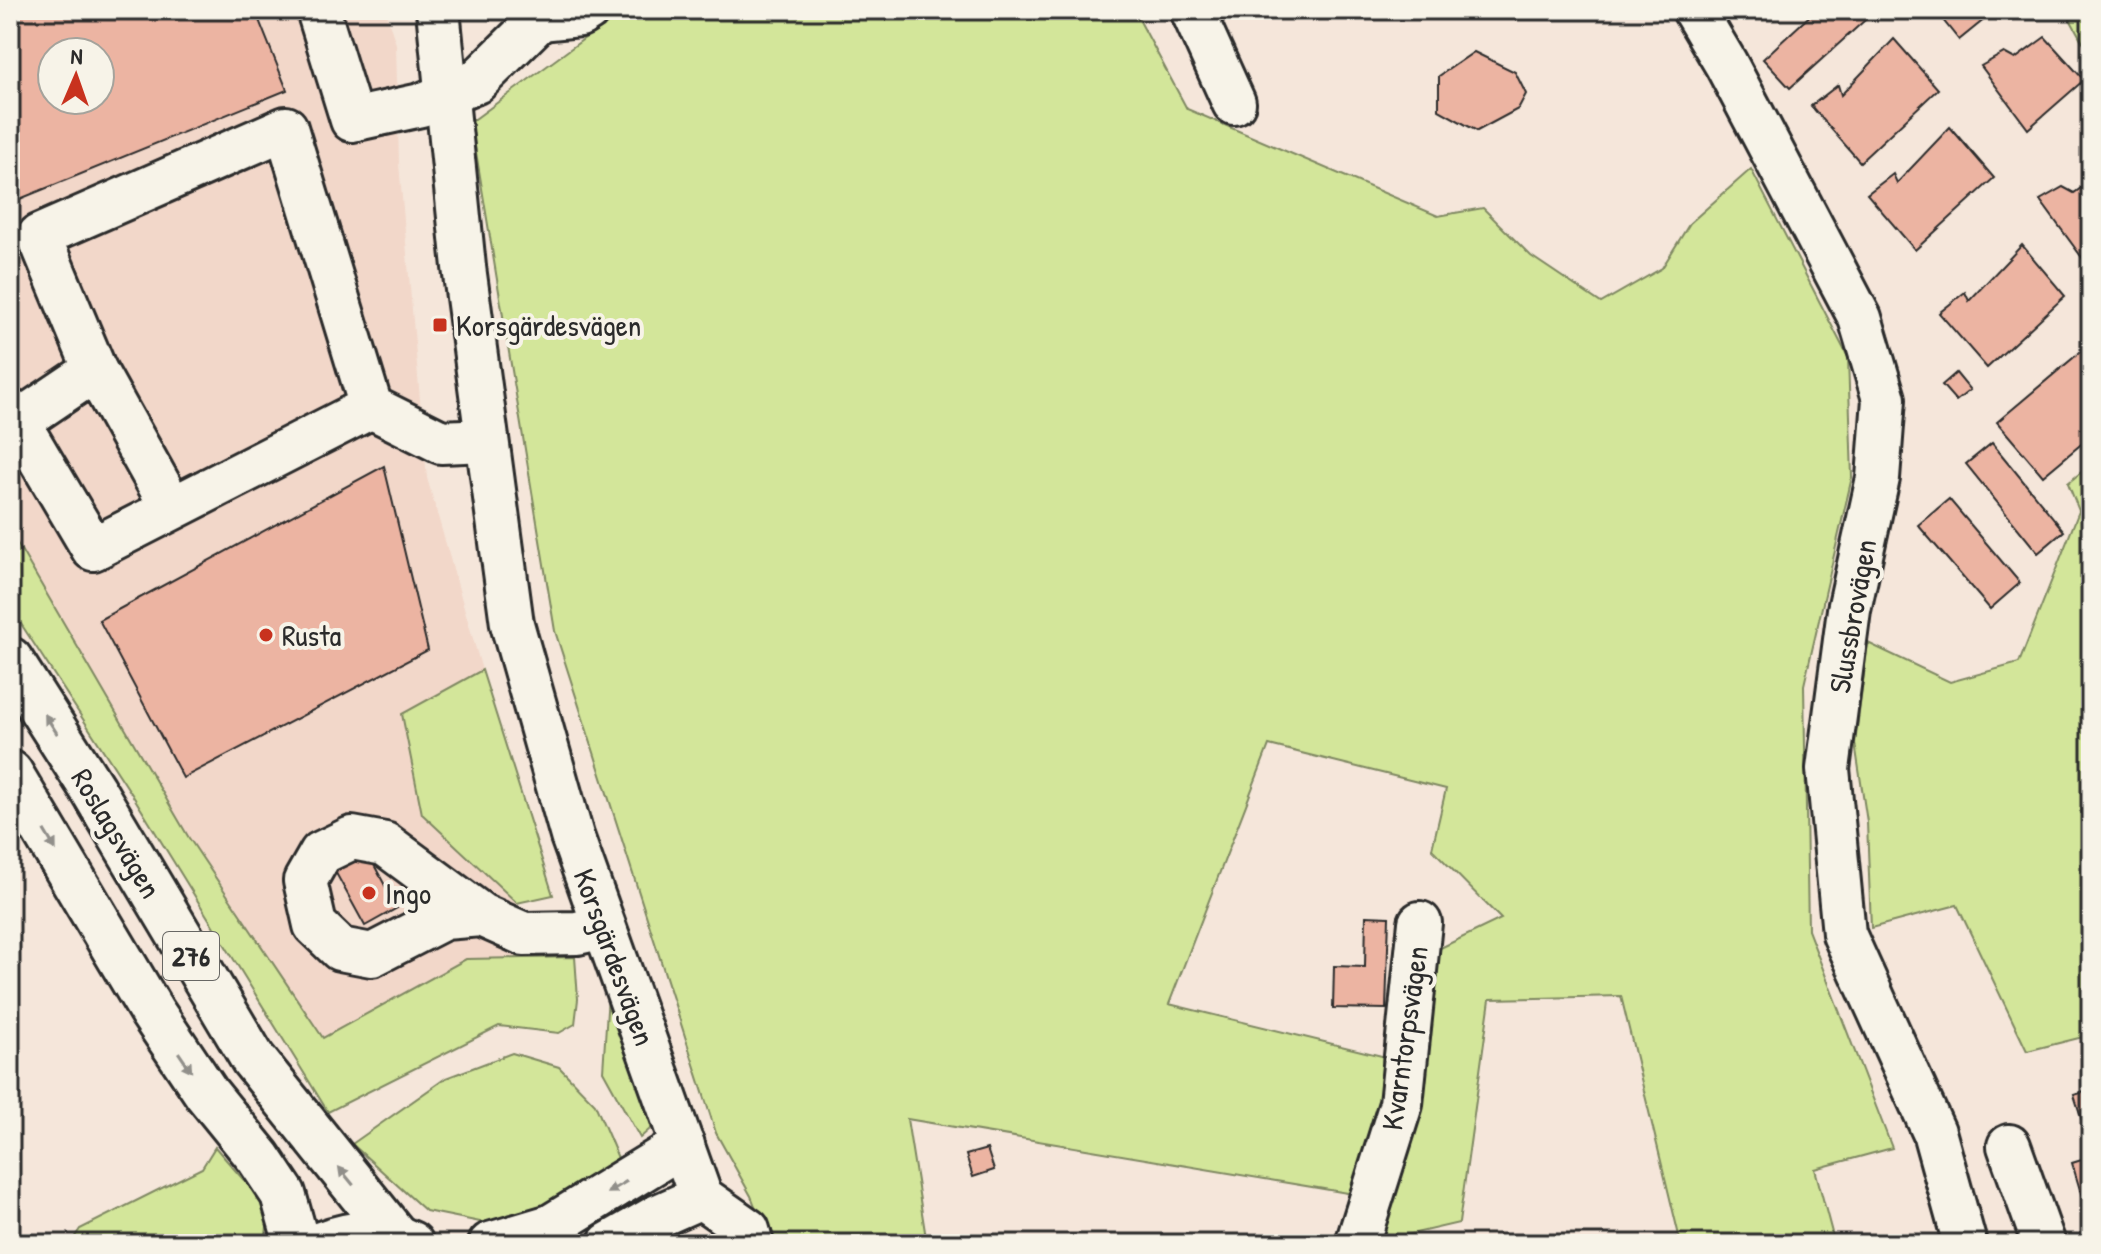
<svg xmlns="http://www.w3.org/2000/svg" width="2101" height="1254" font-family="'Patrick Hand',sans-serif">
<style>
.built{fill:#f2d7c9;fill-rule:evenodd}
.green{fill:#d3e69a;stroke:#7f8862;stroke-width:2}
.building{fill:#ecb4a2;stroke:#2b2b2b;stroke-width:2;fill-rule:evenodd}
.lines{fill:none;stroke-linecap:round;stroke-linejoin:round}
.minor-casing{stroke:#2b2b2b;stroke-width:48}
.major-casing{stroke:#2b2b2b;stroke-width:50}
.minor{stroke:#f7f3e8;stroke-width:42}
.major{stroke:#f7f3e8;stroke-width:44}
.oneway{fill:#918f8a}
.poi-dot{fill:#c8321e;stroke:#f7f3e8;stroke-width:3}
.labels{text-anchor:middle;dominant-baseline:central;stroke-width:8;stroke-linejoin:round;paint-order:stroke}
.shield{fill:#f7f3e8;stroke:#686764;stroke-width:2}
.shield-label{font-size:28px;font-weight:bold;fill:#2b2b2b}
.poi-label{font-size:30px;fill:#2b2b2b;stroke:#f7f3e8;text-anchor:start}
.street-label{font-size:30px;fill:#2b2b2b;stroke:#f7f3e8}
</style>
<rect width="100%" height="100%" fill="#f5e6da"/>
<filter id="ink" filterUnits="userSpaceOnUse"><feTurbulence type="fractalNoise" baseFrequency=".0125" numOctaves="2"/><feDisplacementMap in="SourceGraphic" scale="16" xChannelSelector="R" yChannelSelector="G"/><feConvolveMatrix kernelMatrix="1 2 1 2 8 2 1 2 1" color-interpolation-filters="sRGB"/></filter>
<g filter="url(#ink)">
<path class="built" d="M 10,10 L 385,10 L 396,44 L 399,164 L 427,478 L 482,670 L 402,715 L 422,814 L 575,957 L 466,959 L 323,1038 L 189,838 L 10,531 ZM 52,52 L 100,52 L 100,100 L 52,100 Z"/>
<g class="green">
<polygon points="623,10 1134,10 1187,109 1438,216 1483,208 1531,256 1601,303 1662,268 1690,223 1751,169 1848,357 1852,477 1804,685 1808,930 1892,1148 1815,1169 1835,1244 1681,1244 1621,996 1490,999 1459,1223 1377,1242 1432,952 1501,919 1432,849 1446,789 1269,745 1169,1004 1382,1056 1383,1096 1354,1194 907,1119 927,1244 770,1244 751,1196 716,1133 555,631 471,122"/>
<polygon points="2065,10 2091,10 2091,57"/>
<polygon points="2091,464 2091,1035 2027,1051 1957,905 1871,928 1867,822 1855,743 1868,643 1950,682 2019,663 2079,511 2068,483"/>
<polygon points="10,531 189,838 323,1038 466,959 575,957 578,999 575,1024 559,1033 499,1026 328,1112 133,796 10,607"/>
<polygon points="482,670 553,895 517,903 422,814 402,714"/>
<polygon points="609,980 658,1122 640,1138 603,1071"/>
<polygon points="512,1053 559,1067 595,1104 618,1158 567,1197 485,1223 426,1211 352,1144 446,1078"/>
<polygon points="215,1147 269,1209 265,1244 70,1244 80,1229 202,1168"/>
</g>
<g class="building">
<path d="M 10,10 L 255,10 L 287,90 L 10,203 ZM 52,52 L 100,52 L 100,100 L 52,100 Z"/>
<polygon points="1816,10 1875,11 1790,88 1763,59"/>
<polygon points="1935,10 1996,10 1959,40"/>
<polygon points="2045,37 2084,80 2028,129 1981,66 2004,53 2015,59"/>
<polygon points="1894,39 1938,89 1860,162 1811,106 1838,85 1841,95"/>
<polygon points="1474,52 1515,72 1526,94 1518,109 1477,131 1439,110 1439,76"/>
<polygon points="1950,127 1994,178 1915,250 1867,194 1893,174 1897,183"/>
<polygon points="2091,181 2091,259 2086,263 2040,200 2063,187 2074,193"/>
<polygon points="2022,245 2065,296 1987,368 1939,313 1965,292 1969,301"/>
<polygon points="2091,343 2091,436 2043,476 1997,422"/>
<polygon points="1956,373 1970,390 1956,401 1942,385"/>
<polygon points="1992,443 2064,531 2038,553 1966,464"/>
<polygon points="384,466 428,650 183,778 99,620"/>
<polygon points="1949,499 2020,583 1990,609 1918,525"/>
<polygon points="364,846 397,908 365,926 331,864"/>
<polygon points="1366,916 1389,917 1386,1009 1333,1008 1334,966 1365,967"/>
<polygon points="2091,1090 2091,1149 2074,1095"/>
<polygon points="987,1149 994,1170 973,1177 966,1155"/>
<polygon points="2091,1157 2091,1219 2089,1220 2072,1163"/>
</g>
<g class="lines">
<g class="minor-casing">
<g id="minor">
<polyline points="318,10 352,120 421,105 476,82 540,19 537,10"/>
<polyline points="438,10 464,267 512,624 572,836 701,1197 748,1230 752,1244"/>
<polyline points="1192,10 1234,103"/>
<polyline points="1694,10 1726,64 1860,318 1884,399 1878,478 1849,610 1828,769 1844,934 1934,1132 1965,1244"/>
<polyline points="540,19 580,15 588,10"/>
<polyline points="95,370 172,508"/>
<polyline points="371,407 93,549 18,422 95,370 39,236 286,128 371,407 441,442 487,440"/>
<polyline points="481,915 444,918 372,955 340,949 315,925 305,881 321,853 352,838 385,844 481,915 524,934 577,933 604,927"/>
<polyline points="2009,1146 2044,1244"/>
<polyline points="490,1244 551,1226 683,1145"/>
<polyline points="609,1244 658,1216 701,1197"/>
<polyline points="1357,1244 1401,1104 1420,923"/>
</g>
</g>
<g class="major-casing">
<g id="major">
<polyline points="10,660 93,790 253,1059 395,1236"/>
<polyline points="10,773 152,1012 207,1094 259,1158 283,1194 297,1244"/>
<path d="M 321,1244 C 353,1232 380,1229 411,1244"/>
</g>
</g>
<use href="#minor" class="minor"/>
<use href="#major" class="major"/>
</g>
<defs><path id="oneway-solid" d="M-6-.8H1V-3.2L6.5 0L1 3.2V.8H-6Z" transform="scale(2)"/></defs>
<g class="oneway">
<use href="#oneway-solid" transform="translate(51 724) rotate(-122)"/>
<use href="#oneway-solid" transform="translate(50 840) rotate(59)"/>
<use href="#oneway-solid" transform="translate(185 1062) rotate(56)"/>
<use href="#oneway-solid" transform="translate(346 1176) rotate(-129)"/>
<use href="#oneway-solid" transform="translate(617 1187) rotate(149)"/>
</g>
</g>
<g class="poi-dot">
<rect x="432" y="317" width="16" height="16" rx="4"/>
<circle cx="266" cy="635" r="8"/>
<circle cx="369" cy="893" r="8"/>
</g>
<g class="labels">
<rect class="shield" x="163" y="932" width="56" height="48" rx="6"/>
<g class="shield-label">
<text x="191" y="956">276</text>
</g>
<g class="poi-label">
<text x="456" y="325">Korsgärdesvägen</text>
<text x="282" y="635">Rusta</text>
<text x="385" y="893">Ingo</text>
</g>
<g class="street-label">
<text transform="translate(1852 616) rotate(-80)">Slussbrovägen</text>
<text transform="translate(117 833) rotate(59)">Roslagsvägen</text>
<text transform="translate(615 957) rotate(70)">Korsgärdesvägen</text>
<text transform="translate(1404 1038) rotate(-82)">Kvarntorpsvägen</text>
</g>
</g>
<rect width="2101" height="1254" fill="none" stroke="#f7f3e8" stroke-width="40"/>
<rect x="20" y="20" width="2061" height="1214" fill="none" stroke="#2b2b2b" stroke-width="3" filter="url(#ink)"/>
<g transform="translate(76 76) rotate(2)"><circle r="38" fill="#f7f3e8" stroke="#a5a39c" stroke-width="2"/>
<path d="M0-6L14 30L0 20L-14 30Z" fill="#c8321e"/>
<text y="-12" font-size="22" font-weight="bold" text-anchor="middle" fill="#2b2b2b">N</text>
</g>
</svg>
